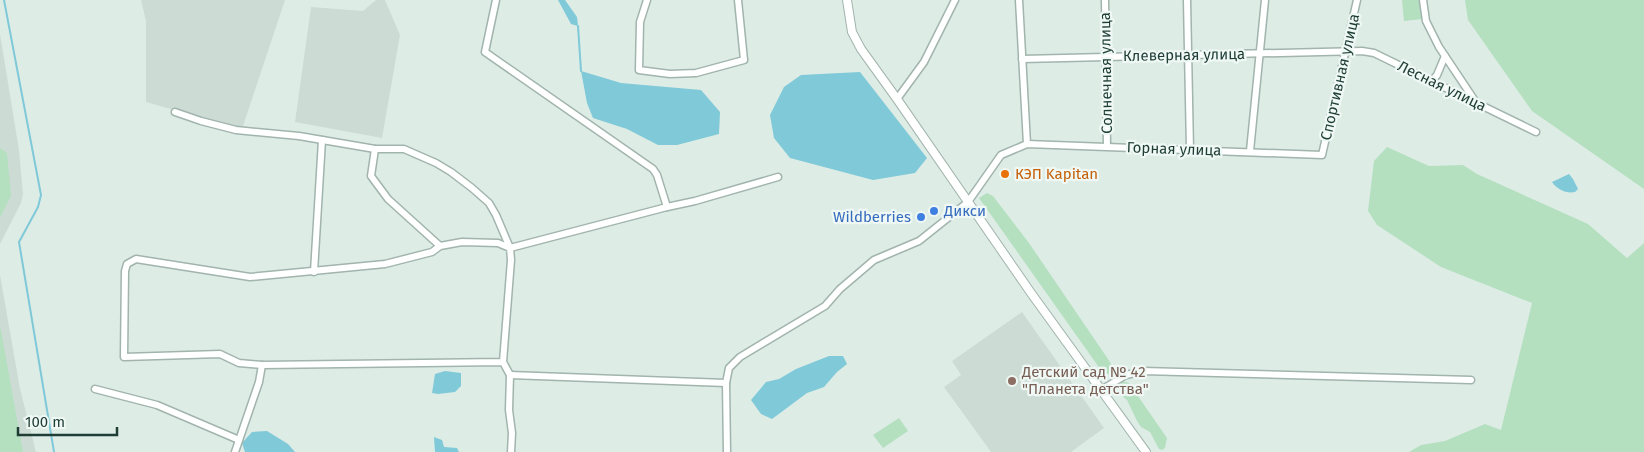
<svg xmlns="http://www.w3.org/2000/svg" width="1644" height="452" font-family="'Fira Sans',sans-serif">
<style>
.built{fill:#ccdcd5}
.green{fill:#b4e0c0}
.water{fill:#7fc9d8}
.lines{fill:none;stroke-linecap:round;stroke-linejoin:round}
.stream{stroke:#7fc9d8;stroke-width:2}
.minor-casing{stroke:#a1b4ad;stroke-width:9}
.tertiary-casing{stroke:#a1b4ad;stroke-width:10}
.minor{stroke:#fff;stroke-width:6}
.tertiary{stroke:#fff;stroke-width:8}
.food-dot{fill:#e8710a;stroke:#eff8f4;stroke-width:2}
.shop-dot{fill:#3f7fe0;stroke:#eff8f4;stroke-width:2}
.education-dot{fill:#8d6e63;stroke:#eff8f4;stroke-width:2}
.labels{text-anchor:middle;dominant-baseline:central;stroke-width:4.5;stroke-linejoin:round;paint-order:stroke}
.street-label{font-size:15px;fill:#1e3d35;stroke:#eff8f4}
.food-label{font-size:15px;fill:#c56008;stroke:#eff8f4;text-anchor:start}
.shop-label{font-size:15px;fill:#366cbe;stroke:#eff8f4;text-anchor:start}
.education-label{font-size:15px;fill:#785e54;stroke:#eff8f4;text-anchor:start}
</style>
<rect width="100%" height="100%" fill="#deece6"/>
<g class="built">
<polygon points="141,0 285,0 242,129 146,102 146,21"/>
<polygon points="376,0 385,0 400,35 382,138 295,122 311,7 363,11"/>
<polygon points="0,34 19,150 23,194 21,203 0,244"/>
<polygon points="0,275 20,389 36,452 0,452"/>
<polygon points="1022,312 1104,428 1071,452 991,452 944,387 961,375 952,361"/>
</g>
<g class="green">
<polygon points="1402,0 1419,0 1423,19 1404,21"/>
<polygon points="1465,0 1644,0 1644,189 1532,111 1468,20"/>
<polygon points="1387,147 1429,166 1463,165 1477,174 1588,224 1627,258 1644,243 1644,452 1409,452 1421,445 1445,441 1485,424 1501,430 1532,303 1441,267 1377,225 1368,211 1374,161"/>
<polygon points="0,148 7,153 11,196 0,217"/>
<polygon points="987,193 993,196 1029,243 1110,362 1113,368 1110,374 1103,373 979,198"/>
<polygon points="0,325 23,452 0,452"/>
<polygon points="1122,381 1129,383 1131,386 1167,438 1165,448 1162,450 1159,449 1150,432 1141,427 1137,421 1127,400 1120,394 1118,387"/>
<polygon points="899,418 908,431 883,448 873,435"/>
</g>
<g class="water">
<polygon points="558,0 565,0 577,17 578,26 571,24"/>
<polygon points="581,71 621,83 701,90 720,112 719,134 677,145 658,145 627,129 593,118 587,103"/>
<polygon points="860,72 927,158 915,173 873,180 790,158 774,138 770,115 784,87 801,75"/>
<path d="M 1569,174 L 1573,179 L 1578,189 L 1575,192 C 1566,194 1557,189 1552,182 Z"/>
<polygon points="829,356 843,356 847,364 837,372 824,387 807,393 772,419 761,414 751,400 766,382 779,379 796,369"/>
<polygon points="445,371 461,373 461,386 455,392 438,394 432,393 435,374"/>
<polygon points="267,431 288,444 295,452 245,452 242,443 252,432"/>
<polygon points="434,437 442,440 444,447 457,448 459,452 435,452"/>
</g>
<g class="lines">
<g class="stream">
<polyline points="4,0 41,195 38,207 19,242 54,452"/>
<polyline points="578,26 581,71"/>
</g>
<g class="minor-casing">
<g id="minor">
<polyline points="496,0 485,52 653,169 657,175 667,207 695,201 778,177"/>
<polyline points="647,0 640,22 639,70 670,74 696,73 744,60 738,0"/>
<polyline points="1019,0 1027,144"/>
<polyline points="1105,0 1107,146"/>
<polyline points="1187,0 1190,150"/>
<polyline points="1423,0 1426,21 1439,47 1475,101"/>
<polyline points="1022,59 1362,51 1374,53 1536,132"/>
<polyline points="1432,81 1437,75 1445,56"/>
<polyline points="897,99 924,62 955,0"/>
<polyline points="175,112 201,121 236,130 299,136 375,149 404,149 436,163 451,172 472,188 489,203 496,215 510,248 667,207"/>
<polyline points="375,149 371,176 388,199 440,246"/>
<polyline points="1250,151 1265,0"/>
<polyline points="314,272 322,140"/>
<polyline points="503,362 262,365 239,363 220,354 124,357 125,271 127,264 136,259 250,277 385,264 432,252 440,246 462,242 498,243 510,248 511,260 503,362 510,375 509,410 512,433 511,452"/>
<polyline points="510,375 726,383"/>
<polyline points="95,389 157,405 239,440"/>
<polyline points="1101,390 1126,375 1143,371 1471,380"/>
<polyline points="235,452 259,382 262,365"/>
<polyline points="727,452 726,383 729,368 740,357 825,306 840,289 874,260 919,241 968,202 1001,155 1027,144 1322,155 1357,0"/>
</g>
</g>
<g class="tertiary-casing">
<polyline id="tertiary" points="847,0 852,32 861,49 897,99 1031,293 1146,452"/>
</g>
<use href="#minor" class="minor"/>
<use href="#tertiary" class="tertiary"/>
</g>
<circle class="food-dot" cx="1005" cy="174" r="5"/>
<g class="shop-dot">
<circle cx="934" cy="211" r="5"/>
<circle cx="921" cy="217" r="5"/>
</g>
<circle class="education-dot" cx="1012" cy="381" r="5"/>
<g class="labels">
<g class="street-label">
<text transform="translate(1184 55) rotate(-1)">Клеверная улица</text>
<text transform="translate(1106 73) rotate(-91)">Солнечная улица</text>
<text transform="translate(1340 77) rotate(-77)">Спортивная улица</text>
<text transform="translate(1442 86) rotate(26)">Лесная улица</text>
<text transform="translate(1174 149) rotate(2)">Горная улица</text>
</g>
<g class="food-label">
<text x="1015" y="174">КЭП Kapitan</text>
</g>
<g class="shop-label">
<text x="944" y="211">Дикси</text>
<text x="911" y="217" text-anchor="end">Wildberries</text>
</g>
<g class="education-label">
<text x="1022" y="372">Детский сад № 42<tspan x="1022" dy="17">"Планета детства"</tspan></text>
</g>
</g>
<path d="M18 427v8h99v-8" fill="none" stroke="#1e3d35" stroke-width="2.5"/>
<text x="25" y="427" font-size="15" fill="#1e3d35" stroke="#eff8f4" stroke-width="4" paint-order="stroke">100 m</text>
</svg>
